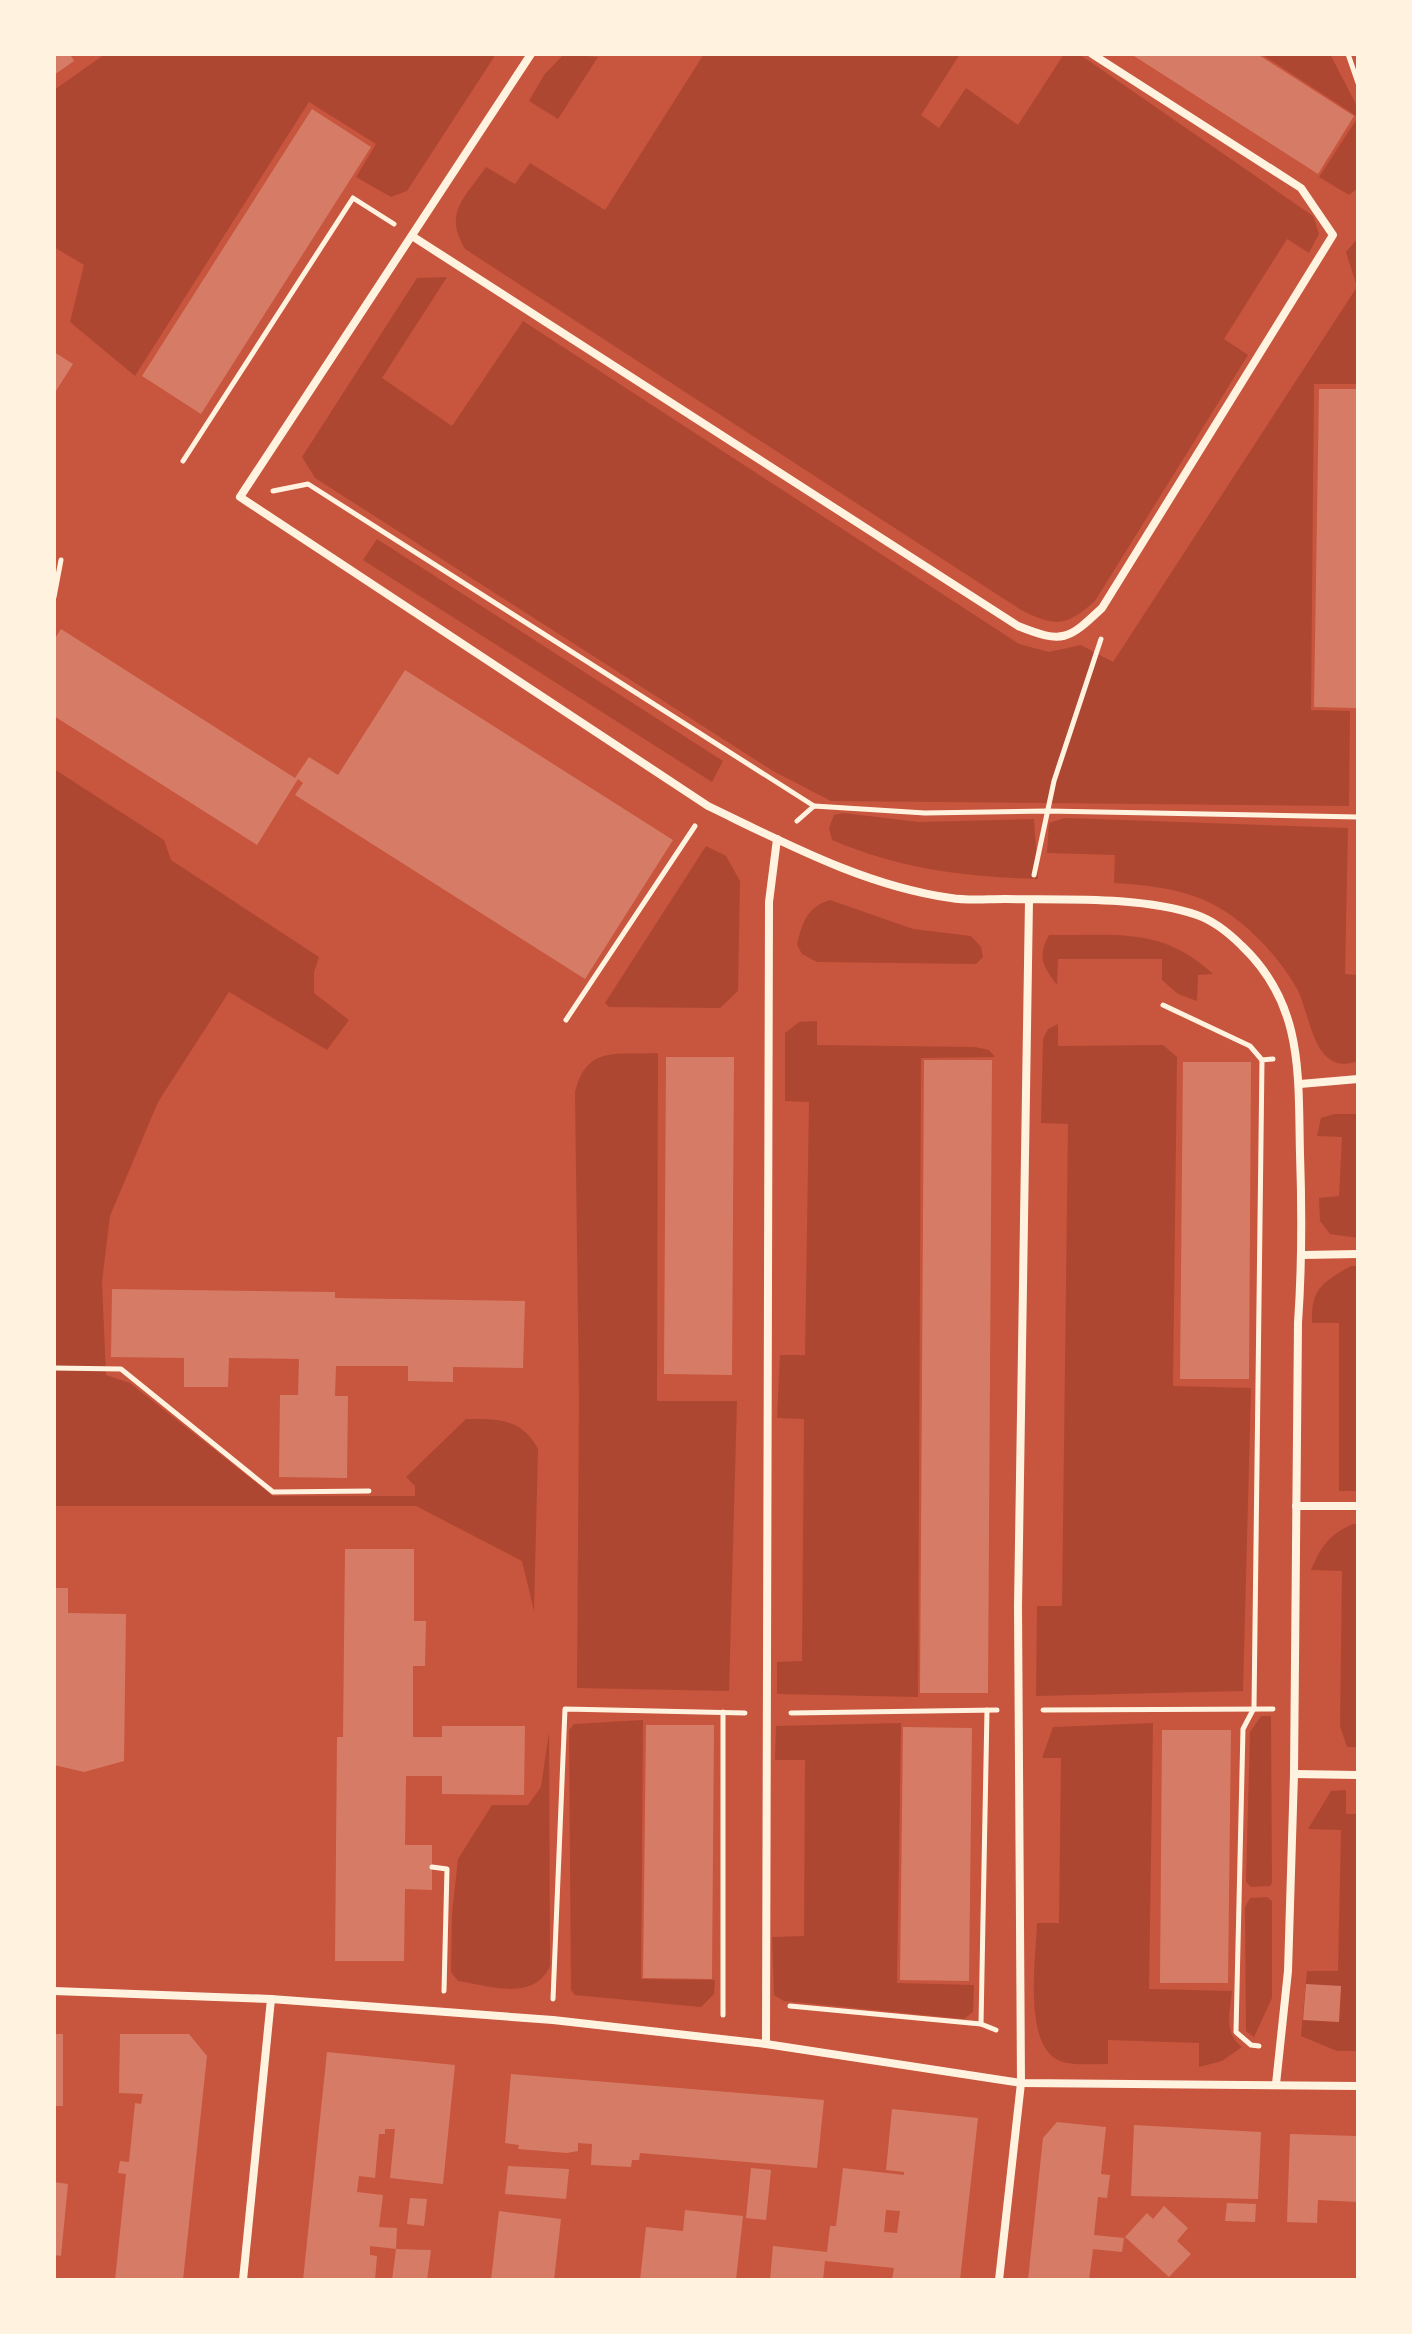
<svg xmlns="http://www.w3.org/2000/svg" width="1412" height="2334" font-family="Lora,serif">
<style>
.green{fill:#ae4732}
.building{fill:#d67c66;fill-rule:evenodd}
.lines{fill:none;stroke-linecap:round;stroke-linejoin:round}
.path{stroke:#fff3e0;stroke-width:5}
.minor{stroke:#fff3e0;stroke-width:8}
</style>
<rect width="100%" height="100%" fill="#c8553d"/>
<g class="green">
<polygon points="105,54 496,54 407,191 391,197 356,177 376,144 309,102 135,376 70,322 84,265 54,247 54,90"/>
<polygon points="564,54 598,57 558,119 529,101 544,75"/>
<path d="M 704,54 L 960,54 L 921,115 L 939,128 L 966,88 L 1018,125 L 1064,54 L 1079,54 L 1313,216 L 1319,234 L 1309,253 L 1287,239 L 1224,339 L 1248,355 L 1095,601 C 1066,627 1055,627 1021,610 L 465,249 C 443,212 465,198 486,167 L 515,184 L 530,163 L 605,210 Z"/>
<polygon points="1261,54 1330,54 1358,108 1358,188 1349,195 1319,177 1358,117"/>
<polygon points="1358,238 1358,384 1314,384 1311,710 1350,711 1349,806 831,801 773,771 315,478 302,457 417,278 447,277 382,378 452,426 523,321 1019,644 1049,652 1081,645 1113,662 1357,287 1346,252"/>
<polygon points="377,539 723,761 712,782 363,560"/>
<path d="M 54,769 L 164,840 L 171,860 L 319,957 L 314,972 L 314,993 L 349,1020 L 327,1050 L 229,992 L 158,1102 L 110,1216 L 102,1282 L 106,1375 L 130,1383 L 273,1496 L 415,1496 L 415,1486 L 406,1477 L 466,1419 C 497,1419 522,1418 538,1449 L 534,1611 L 522,1561 L 416,1506 L 54,1506 Z"/>
<path d="M 843,813 L 919,822 L 1034,819 L 1038,879 C 960,876 904,870 832,840 L 829,828 L 834,815 Z"/>
<path d="M 1065,818 L 1348,828 L 1345,974 L 1358,975 L 1358,1061 C 1312,1078 1311,1012 1296,987 C 1282,963 1262,940 1240,922 C 1202,891 1161,886 1114,883 L 1115,855 L 1047,853 L 1049,823 Z"/>
<polygon points="706,846 726,856 740,881 738,991 720,1008 609,1007 605,1003"/>
<path d="M 830,900 L 913,929 L 971,936 L 981,947 L 983,957 L 976,964 L 817,962 L 802,954 L 797,945 C 802,923 807,907 830,900 Z"/>
<path d="M 1049,935 C 1114,936 1162,926 1213,974 L 1198,975 L 1197,1001 L 1178,994 L 1162,980 L 1162,959 L 1058,959 L 1057,985 C 1043,966 1037,957 1049,935 Z"/>
<polygon points="817,1021 817,1045 975,1047 989,1050 995,1057 921,1058 918,1697 777,1694 777,1662 802,1661 804,1419 777,1418 780,1355 805,1355 809,1102 785,1101 785,1033 799,1022"/>
<polygon points="1058,1024 1058,1046 1163,1045 1177,1057 1173,1386 1251,1388 1243,1691 1036,1696 1037,1606 1062,1606 1068,1124 1041,1123 1043,1039 1048,1029"/>
<path d="M 658,1053 L 657,1401 L 737,1401 L 729,1691 L 577,1688 L 579,1397 L 575,1092 C 587,1044 617,1056 658,1053 Z"/>
<polygon points="1335,1114 1358,1114 1358,1238 1330,1234 1320,1221 1319,1198 1339,1196 1342,1137 1317,1136 1321,1118"/>
<path d="M 1351,1266 L 1358,1266 L 1358,1491 L 1339,1491 L 1339,1323 L 1312,1323 C 1311,1288 1323,1282 1351,1266 Z"/>
<path d="M 1353,1524 L 1358,1524 L 1358,1747 L 1347,1747 L 1340,1726 L 1342,1571 L 1311,1570 C 1321,1547 1329,1534 1353,1524 Z"/>
<polygon points="1261,1716 1271,1716 1272,1883 1270,1886 1251,1887 1246,1882 1250,1732"/>
<polygon points="643,1720 641,1979 715,1980 714,1994 701,2007 575,1995 571,1990 569,1730 574,1724"/>
<polygon points="901,1723 897,1983 974,1985 973,2012 964,2019 784,2001 774,1995 772,1937 804,1936 805,1760 775,1760 776,1726"/>
<path d="M 1153,1723 L 1149,1989 L 1232,1991 C 1230,2012 1223,2033 1242,2047 L 1222,2061 L 1199,2067 L 1199,2043 L 1108,2040 L 1108,2064 C 1093,2064 1070,2066 1058,2060 C 1023,2043 1036,1958 1037,1923 L 1059,1923 L 1061,1758 L 1042,1758 L 1053,1727 Z"/>
<path d="M 549,1732 L 550,1966 C 534,2002 491,1986 458,1981 L 451,1972 L 452,1914 L 458,1859 L 492,1805 L 528,1805 L 541,1787 Z"/>
<polygon points="1346,1790 1346,1814 1358,1814 1358,2051 1337,2051 1301,2036 1307,1971 1338,1971 1341,1830 1308,1829 1331,1791"/>
<polygon points="1267,1897 1272,1901 1272,1998 1254,2037 1246,2031 1245,1907 1250,1898"/>
</g>
<g class="building">
<polygon points="54,54 70,54 74,61 54,75"/>
<polygon points="1131,54 1257,54 1354,116 1318,174"/>
<polygon points="312,109 371,147 201,414 142,376"/>
<polygon points="54,352 73,364 54,394"/>
<polygon points="1319,389 1358,389 1358,708 1314,707"/>
<polygon points="61,629 295,778 309,757 338,775 405,670 673,840 585,979 295,795 303,783 298,779 257,845 54,716 54,640"/>
<polygon points="666,1057 734,1057 732,1375 664,1374"/>
<polygon points="924,1060 992,1060 988,1693 920,1693"/>
<polygon points="1183,1062 1251,1062 1249,1379 1180,1379"/>
<polygon points="112,1289 335,1292 335,1298 525,1301 523,1368 453,1367 453,1382 408,1381 408,1366 336,1366 335,1396 348,1396 347,1478 279,1477 280,1395 298,1395 299,1359 229,1358 228,1387 184,1387 184,1358 111,1357"/>
<polygon points="345,1549 414,1549 414,1621 426,1621 425,1666 413,1666 413,1737 442,1737 442,1726 525,1726 524,1795 442,1794 442,1776 406,1776 405,1845 432,1845 432,1890 405,1889 404,1961 335,1961 337,1737 343,1737"/>
<polygon points="54,1588 68,1588 68,1613 126,1614 124,1761 84,1772 54,1765"/>
<polygon points="646,1725 714,1725 712,1979 643,1978"/>
<polygon points="903,1727 972,1728 969,1981 900,1980"/>
<polygon points="1162,1730 1231,1730 1228,1983 1160,1983"/>
<polygon points="1306,1984 1341,1986 1339,2022 1303,2020"/>
<rect x="54" y="2034" width="9" height="72"/>
<polygon points="120,2034 189,2034 207,2056 183,2280 115,2280 126,2174 118,2173 120,2161 129,2162 135,2103 141,2104 143,2094 119,2093"/>
<polygon points="327,2052 455,2065 443,2184 390,2178 395,2129 385,2129 385,2134 379,2134 375,2178 359,2176 357,2192 383,2195 379,2227 397,2228 396,2249 431,2250 427,2280 392,2280 396,2249 370,2246 370,2255 377,2256 375,2280 303,2280"/>
<polygon points="511,2074 824,2100 817,2168 640,2153 639,2160 632,2160 631,2167 591,2165 592,2144 578,2143 578,2151 567,2153 518,2149 519,2145 505,2143"/>
<path d="M 892,2109 L 978,2118 L 960,2280 L 892,2280 L 894,2268 L 825,2261 L 823,2280 L 770,2280 L 773,2246 L 827,2252 L 830,2226 L 836,2226 L 843,2168 L 904,2175 L 904,2172 L 886,2170 ZM 886,2210 L 900,2211 L 897,2233 L 884,2232 Z"/>
<polygon points="1057,2122 1106,2127 1101,2174 1110,2175 1107,2198 1098,2197 1094,2235 1124,2238 1122,2252 1093,2249 1089,2280 1028,2280 1043,2138"/>
<polygon points="1134,2125 1261,2132 1258,2199 1131,2196"/>
<polygon points="1290,2134 1358,2136 1358,2202 1318,2200 1317,2223 1287,2222"/>
<polygon points="508,2166 569,2169 566,2199 505,2194"/>
<polygon points="751,2168 771,2170 766,2220 746,2218"/>
<polygon points="54,2182 68,2184 61,2256 54,2255"/>
<polygon points="410,2198 427,2199 424,2226 407,2224"/>
<polygon points="1227,2203 1256,2204 1255,2222 1225,2221"/>
<polygon points="1164,2206 1188,2228 1177,2241 1191,2254 1169,2277 1125,2237 1147,2213 1153,2219"/>
<polygon points="685,2210 743,2216 736,2280 640,2280 646,2227 683,2231"/>
<polygon points="499,2211 561,2219 554,2280 491,2280"/>
</g>
<g class="lines">
<g class="path">
<polyline points="1348,54 1358,83"/>
<polyline points="183,461 353,198 394,224"/>
<polyline points="273,491 308,484 814,806"/>
<polyline points="54,597 61,560"/>
<polyline points="797,821 814,806 925,813 1047,811 1358,817"/>
<polyline points="1034,875 1054,781 1101,639"/>
<polyline points="1163,1005 1250,1046 1262,1060"/>
<polyline points="566,1020 695,826"/>
<polyline points="54,1368 121,1369 273,1492 369,1491"/>
<polyline points="987,1710 981,2024 996,2030"/>
<polyline points="1043,1710 1273,1709"/>
<polyline points="723,1712 723,2015"/>
<polyline points="791,1713 997,1710"/>
<polyline points="432,1867 447,1869 444,1991"/>
<polyline points="553,1999 565,1709 745,1713"/>
<polyline points="790,2006 981,2024"/>
<polyline points="1259,2046 1251,2045 1236,2032 1243,1729 1254,1708 1262,1060 1273,1059"/>
</g>
<g class="minor">
<path d="M 531,54 L 240,497 L 708,806 C 785,843 865,886 951,898 C 968,901 987,899 1005,899 C 1064,900 1141,896 1197,915 C 1214,921 1230,934 1242,946 C 1304,1005 1298,1074 1300,1154 C 1302,1211 1302,1266 1298,1323 L 1294,1774 L 1288,1971 L 1276,2084"/>
<path d="M 412,236 L 1018,626 C 1063,644 1068,640 1102,608 L 1333,235 L 1301,188 L 1092,54"/>
<polyline points="1300,1084 1358,1079"/>
<polyline points="1303,1255 1358,1254"/>
<polyline points="1296,1506 1358,1506"/>
<polyline points="1294,1774 1358,1775"/>
<polyline points="54,1991 271,1999 553,2020 766,2044 1021,2083 1358,2086"/>
<polyline points="766,2044 769,902 777,839"/>
<polyline points="243,2280 271,1999"/>
<polyline points="999,2280 1021,2083 1018,1606 1029,900"/>
</g>
</g>
<rect width="1412" height="2334" fill="none" stroke="#fff3e0" stroke-width="112"/>
</svg>
